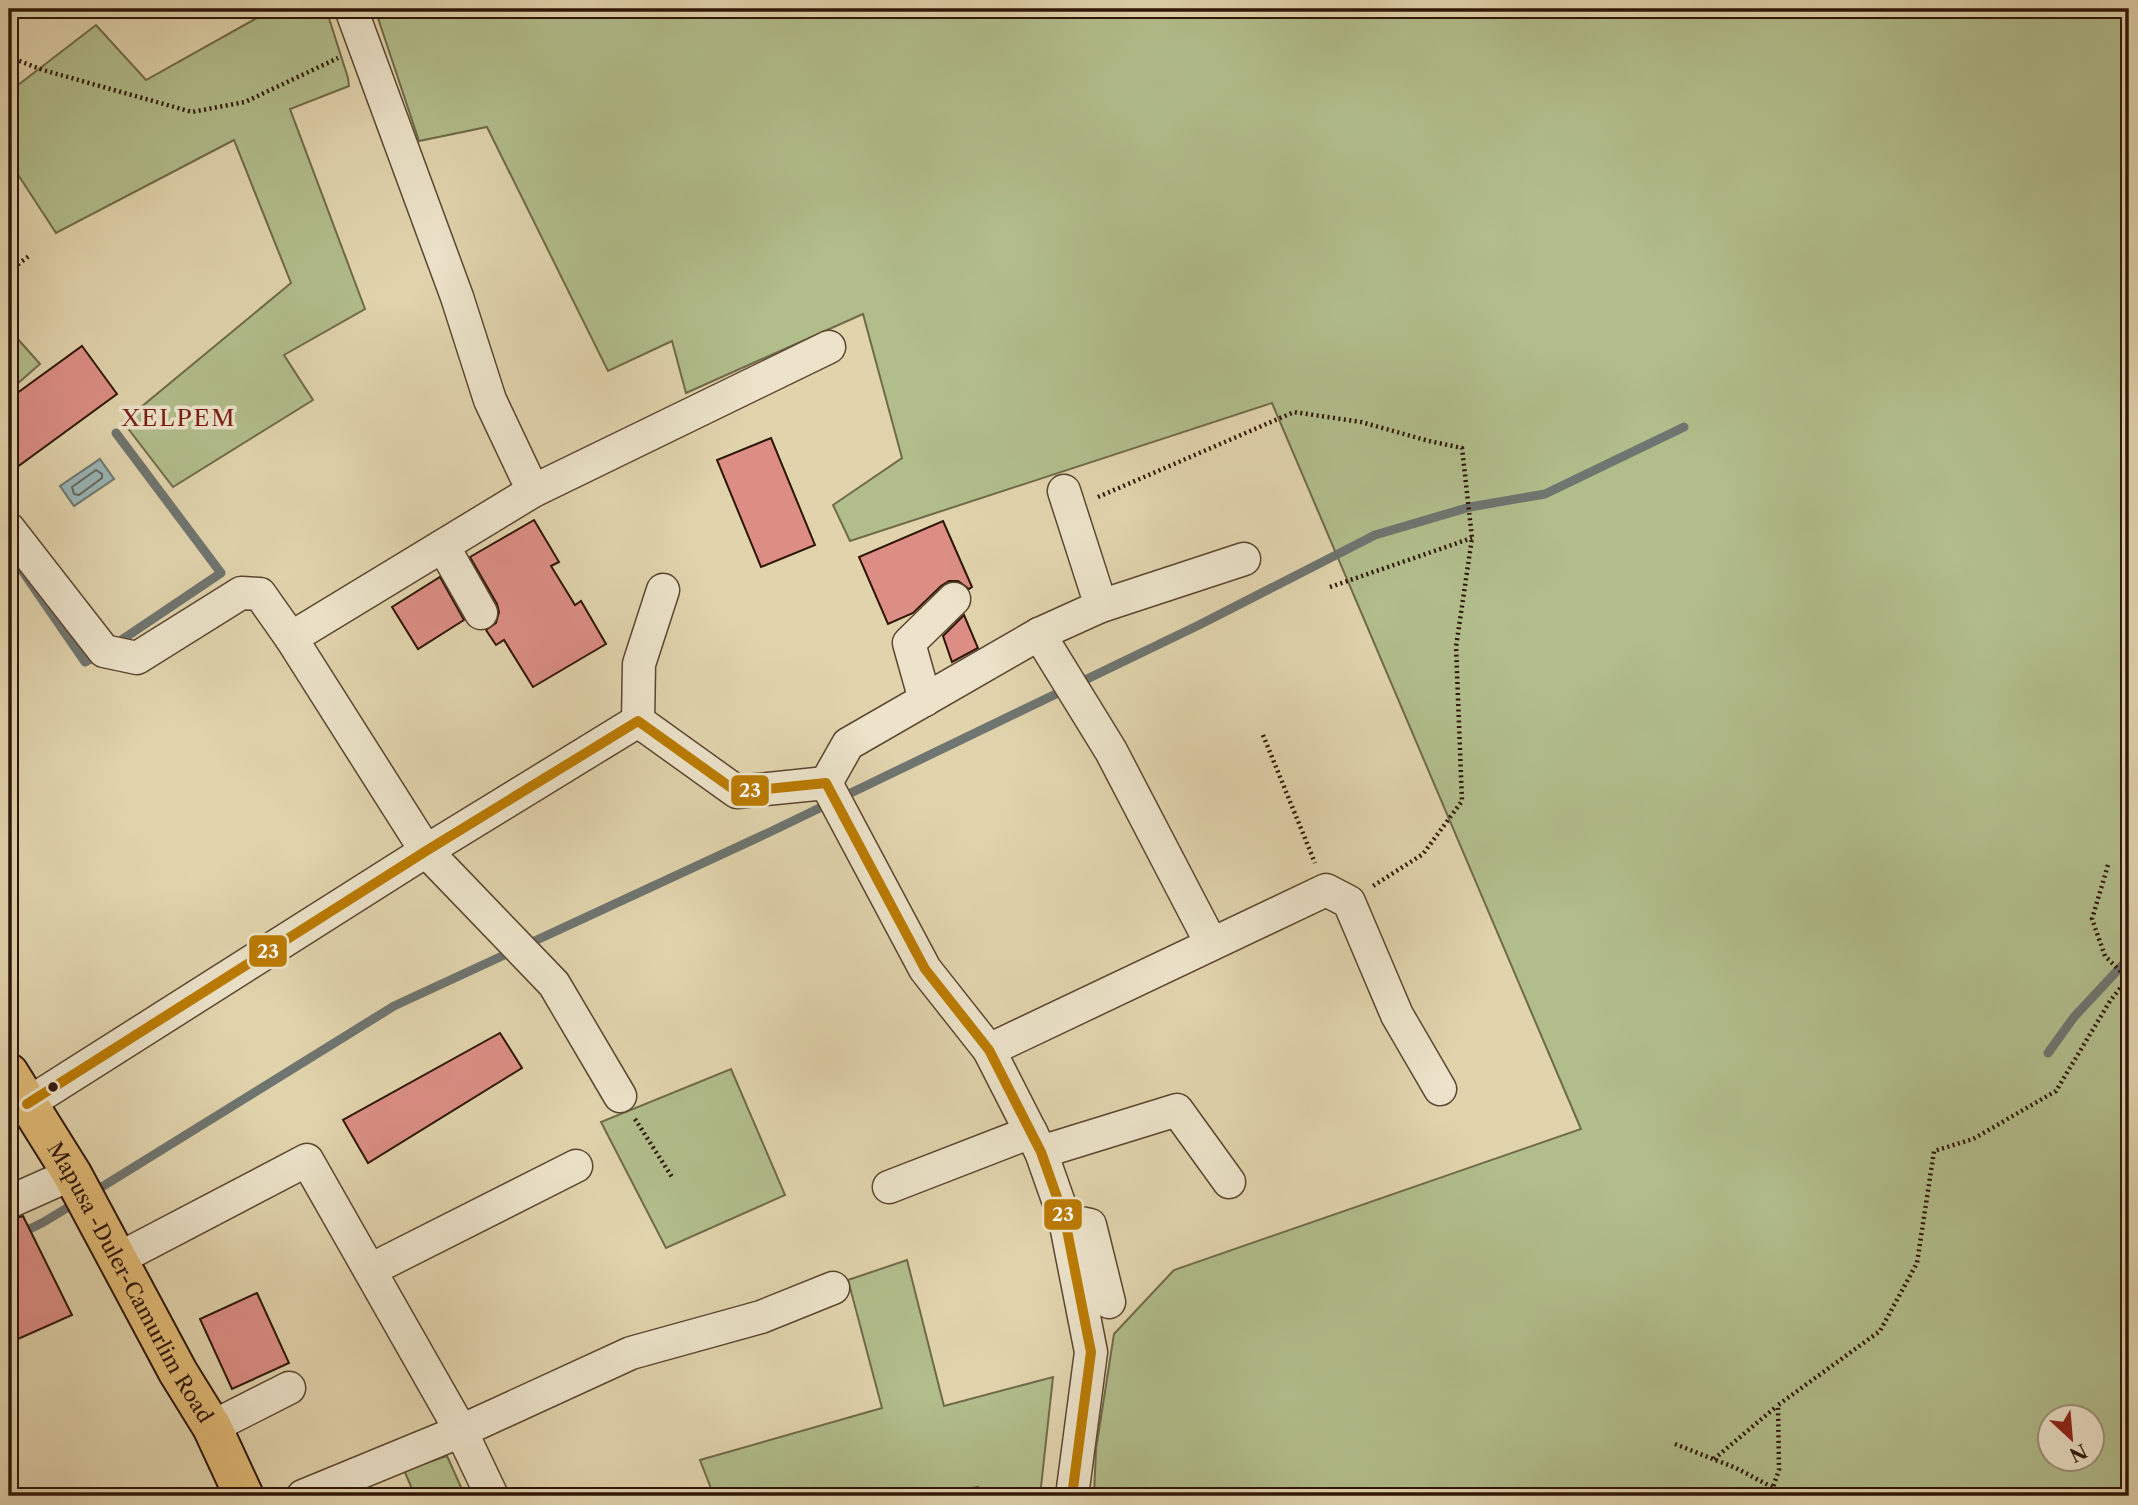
<svg xmlns="http://www.w3.org/2000/svg" width="2138" height="1505" font-family="'Libre Caslon Text',serif">
<style>
.green{fill:#b1bd8b;stroke:#706a49;stroke-width:2;fill-rule:evenodd}
.water{fill:#9ab5b6;stroke:#6f7570;stroke-width:2}
.lines{fill:none;stroke-linecap:round;stroke-linejoin:round}
.shore{stroke:#64665e;stroke-width:2}
.stream{stroke:#6f7570;stroke-width:9}
.building{fill:#dc8e85;stroke:#2f1607;stroke-width:2}
.minor-casing{stroke:#5c4630;stroke-width:35}
.major-casing{stroke:#2f1607;stroke-width:42}
.path{stroke:#2f1607;stroke-width:4.5;stroke-dasharray:2 3.5;stroke-linecap:butt}
.minor{stroke:#ece3ca;stroke-width:32}
.major{stroke:#e0ba76;stroke-width:38}
.bus-1-casing{stroke:#ece3ca;stroke-width:16}
.bus-1{stroke:#bb7b02;stroke-width:10}
.bus-dot{fill:#2f1607;stroke:#ece3ca;stroke-width:2.5}
.labels{text-anchor:middle;dominant-baseline:central;stroke-width:7;stroke-linejoin:round;paint-order:stroke}
.street-label{font-size:21px;fill:#2f1607;stroke:#ece3ca}
.neighbourhood-label{font-size:23px;letter-spacing:2px;fill:#7a1f14;stroke:#ece3ca}
.line-badge{stroke:#ece3ca;stroke-width:2.5}
.badge-label{font-size:19px;text-anchor:middle;font-weight:bold;fill:#fff}
</style>
<rect width="100%" height="100%" fill="#e1d4ad"/>
<filter id="stains"><feTurbulence type="fractalNoise" baseFrequency=".00286" numOctaves="4"/><feColorMatrix values="0 0 0 0 .2 0 0 0 0 .09 0 0 0 0 .02 0 0 0 .5 -.17"/></filter>
<radialGradient id="worn" r=".72"><stop offset=".6" stop-color="#630" stop-opacity="0"/><stop offset="1" stop-color="#630" stop-opacity=".3"/></radialGradient>
<g class="green">
<polygon points="273,9 314,9 317,15 327,12 348,78 349,86 290,109 365,309 284,355 313,400 173,487 123,422 291,283 234,140 56,233 13,167 9,169 9,92 96,25 146,80"/>
<path d="M 375,9 L 2129,9 L 2129,1496 L 1094,1496 L 1096,1449 L 1114,1334 L 1174,1270 L 1581,1129 L 1272,403 L 850,541 L 833,505 L 902,458 L 863,314 L 686,393 L 672,341 L 608,371 L 487,127 L 419,141 ZM 2050,1418 L 2092,1418 L 2092,1460 L 2050,1460 Z"/>
<polygon points="9,329 40,364 9,391"/>
<polygon points="731,1069 785,1195 666,1248 601,1122"/>
<polygon points="907,1260 944,1406 1053,1377 1040,1496 981,1496 978,1487 929,1496 714,1496 700,1460 882,1408 848,1280"/>
<polygon points="447,1456 465,1496 415,1496 404,1470"/>
</g>
<polygon class="water" points="100,459 114,479 74,506 60,486"/>
<g class="lines">
<polygon class="shore" points="96,470 102,474 102,478 79,495 74,494 72,487"/>
<g class="stream">
<polyline points="21,569 85,662 99,654"/>
<polyline points="114,645 221,573 116,433"/>
<polyline points="526,945 772,831 1199,625 1375,535 1470,507 1545,494 1684,427"/>
<polyline points="2048,1053 2074,1017 2129,958"/>
<polyline points="92,1193 394,1006 513,951"/>
<polyline points="9,1239 42,1223 77,1202"/>
</g>
</g>
<g class="building">
<polygon points="82,346 117,394 9,473 9,399"/>
<polygon points="771,438 815,545 761,567 717,460"/>
<polygon points="534,520 559,562 551,566 575,605 581,601 606,644 533,687 504,640 496,645 486,630 496,623 499,612 497,604 470,557"/>
<polygon points="943,521 972,587 969,589 958,581 949,581 941,586 913,613 888,624 859,557"/>
<polygon points="440,577 464,620 418,649 392,607"/>
<polygon points="964,615 978,648 952,662 943,636"/>
<polygon points="500,1033 522,1068 368,1163 343,1120"/>
<polygon points="23,1216 72,1315 9,1343 9,1220"/>
<polygon points="257,1293 289,1363 232,1389 200,1319"/>
</g>
<g class="lines">
<g class="minor-casing">
<g id="minor">
<polyline points="351,9 457,297 490,400 533,491"/>
<polyline points="9,529 104,651 137,658 241,593 260,594 291,638 426,851 554,984 620,1096"/>
<polyline points="443,546 481,613"/>
<polyline points="1101,606 1244,559"/>
<polyline points="1039,634 1111,751 1211,943"/>
<polyline points="291,638 533,491 829,347"/>
<polyline points="925,700 909,643 954,599"/>
<polyline points="638,721 639,664 663,590"/>
<polyline points="826,783 848,744 1039,634 1101,606 1064,491"/>
<polyline points="989,1050 1326,890 1349,902 1397,1015 1440,1089"/>
<polyline points="27,1104 426,851 638,721 737,792 826,783 925,969 989,1050 1041,1152 1065,1220 1091,1352 1072,1496"/>
<polyline points="1041,1152 1177,1110 1229,1182"/>
<polyline points="889,1187 1031,1132"/>
<polyline points="9,1202 72,1174"/>
<polyline points="1065,1220 1090,1225 1109,1302"/>
<polyline points="118,1259 307,1160 461,1431 492,1496"/>
<polyline points="370,1270 576,1166"/>
<polyline points="212,1427 289,1388"/>
<polyline points="303,1496 461,1431 631,1353 761,1317 833,1288"/>
</g>
</g>
<g class="major-casing">
<g id="major">
<path id="s1" d="M 9,1073 L 72,1174 L 178,1372 L 212,1427 L 244,1496"/>
</g>
</g>
<g class="path">
<polyline points="9,57 43,70 192,112 245,102 338,58"/>
<polyline points="9,271 29,256"/>
<polyline points="1098,497 1294,412 1361,422 1429,441 1462,448 1472,538 1456,647 1462,801 1423,854 1373,886"/>
<polyline points="1330,587 1472,538"/>
<polyline points="1263,735 1315,863"/>
<polyline points="2108,865 2092,919 2105,956 2128,979"/>
<polyline points="635,1119 672,1177"/>
<polyline points="1675,1444 1736,1468 1789,1496"/>
<polyline points="1714,1459 1777,1406"/>
<polyline points="1777,1496 1773,1487 1779,1470 1778,1405 1880,1331 1917,1263 1934,1151 1973,1139 2056,1091 2110,1001 2129,977"/>
<polyline points="2123,1496 2129,1492"/>
</g>
<use href="#minor" class="minor"/>
<use href="#major" class="major"/>
<g class="bus-1-casing">
<polyline id="bus-1" points="27,1104 426,851 638,721 737,792 826,783 925,969 989,1050 1041,1152 1065,1220 1091,1352 1072,1496"/>
</g>
<use href="#bus-1" class="bus-1"/>
</g>
<circle class="bus-dot" cx="53" cy="1087" r="6"/>
<g class="labels">
<g class="street-label">
<text stroke="none"><textPath href="#s1" startOffset="242">Mapusa -Duler-Camurlim Road</textPath></text>
</g>
<g class="neighbourhood-label">
<text x="179" y="418">XELPEM</text>
</g>
</g>
<g class="line-badge">
<rect x="730" y="774" width="40" height="33" rx="7" fill="#bb7b02"/>
<rect x="248" y="934" width="40" height="34" rx="7" fill="#bb7b02"/>
<rect x="1043" y="1198" width="40" height="33" rx="7" fill="#bb7b02"/>
</g>
<g class="badge-label">
<text x="750" y="797">23</text>
<text x="268" y="958">23</text>
<text x="1063" y="1221">23</text>
</g>
<rect width="2138" height="1505" fill="none" stroke="#e1d4ad" stroke-width="35"/>
<rect x="10" y="10" width="2117" height="1484" fill="none" stroke="#2f1607" stroke-width="3.5"/>
<rect x="18" y="18" width="2103" height="1470" fill="none" stroke="#2f1607" stroke-width="2"/>
<g transform="translate(2071 1438) rotate(154)"><circle r="33" fill="#ece3ca" stroke="#a0917c" stroke-width="2"/>
<path d="M0-5L12 26L0 18L-12 26Z" fill="#8f2418"/>
<text y="-10" font-size="19" font-weight="bold" text-anchor="middle" fill="#2f1607">N</text>
</g>
<rect width="100%" height="100%" filter="url(#stains)"/>
<rect width="100%" height="100%" fill="url(#worn)"/>
</svg>
